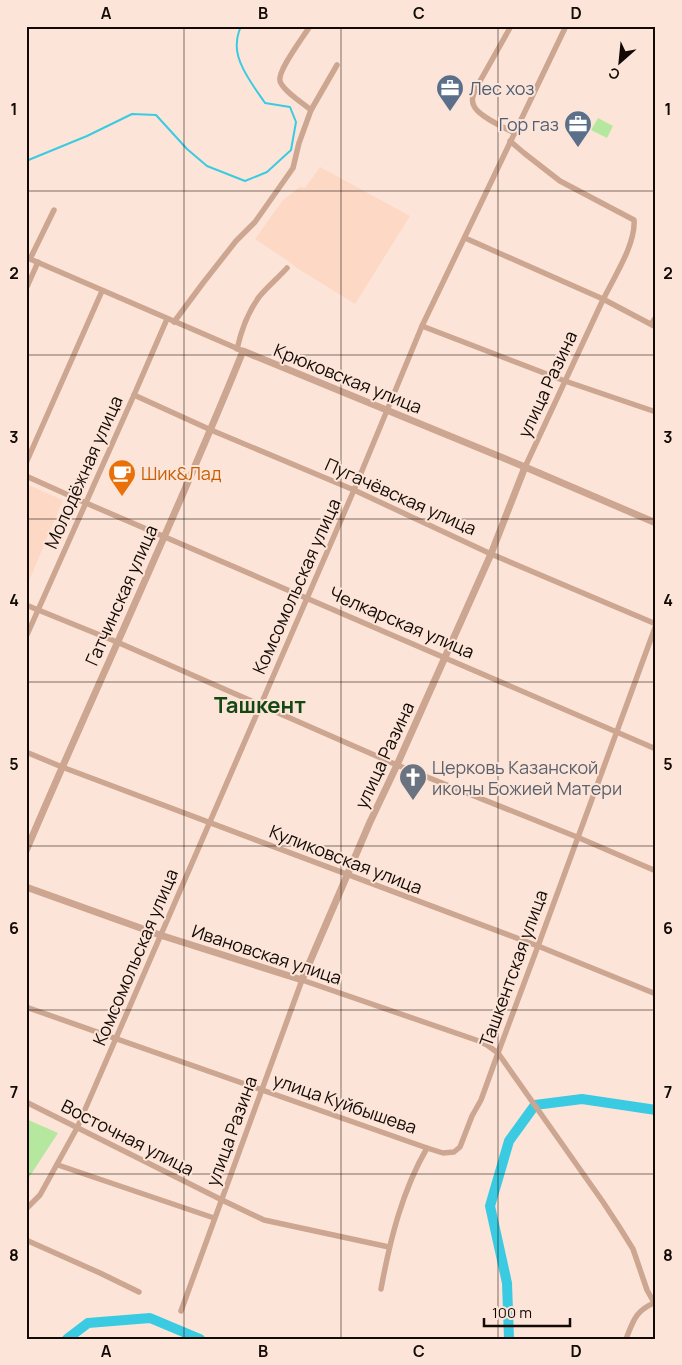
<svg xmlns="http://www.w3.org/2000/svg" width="682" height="1365" font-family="Manrope,sans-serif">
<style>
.built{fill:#fdd8c5}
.green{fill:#b6e79f}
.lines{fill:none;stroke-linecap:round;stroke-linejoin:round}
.stream{stroke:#3acbe2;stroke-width:2}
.river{stroke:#3acbe2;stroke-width:10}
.minor{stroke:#cda691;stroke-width:5.5}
.tertiary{stroke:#cda691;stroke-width:7}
.grid{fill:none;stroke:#130a05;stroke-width:1;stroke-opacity:0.55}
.labels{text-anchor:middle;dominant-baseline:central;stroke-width:4;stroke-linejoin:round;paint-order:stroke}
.service-label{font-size:18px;fill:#4e5e75;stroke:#fce5d8;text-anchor:start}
.street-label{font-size:18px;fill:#130a05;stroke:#fce5d8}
.food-label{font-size:18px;fill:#c56008;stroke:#fce5d8;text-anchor:start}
.worship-label{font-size:18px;fill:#5b616d;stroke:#fce5d8;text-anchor:start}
.district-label{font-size:22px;font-weight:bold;fill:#134812;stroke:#fce5d8}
.neatline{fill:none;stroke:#130a05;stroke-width:2}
.grid-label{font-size:16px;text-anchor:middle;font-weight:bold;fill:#130a05}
</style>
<rect width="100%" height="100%" fill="#fce5d8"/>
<g class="built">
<polygon points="320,167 410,216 355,304 297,268 288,261 255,239 283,200 300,187 305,188"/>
<polygon points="26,484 63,500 26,588"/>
</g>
<g class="green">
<polygon points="598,118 613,126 607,138 591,130"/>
<polygon points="26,1119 58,1133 26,1182"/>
</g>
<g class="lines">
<path class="stream" d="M 26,161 L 87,136 L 132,114 L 156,115 L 187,149 L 207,166 L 245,181 L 267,172 L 291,150 L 296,122 L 290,107 L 265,103 C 255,88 234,62 237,42 C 237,37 239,31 241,26"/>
<g class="river">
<polyline points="67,1339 88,1323 150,1318 200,1339"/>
<polyline points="509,1339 507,1283 490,1206 509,1141 535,1105 582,1099 656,1110"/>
</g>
<g class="minor">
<path d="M 310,26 C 304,36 277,71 280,81 C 282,90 304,104 311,110"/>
<path d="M 511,26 L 475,90 C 473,96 471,100 474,106 C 478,116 505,128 515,133"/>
<path d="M 510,141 L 524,153 L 560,181 L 634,220 C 636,245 612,280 601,304 C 576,358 550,413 525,467"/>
<polyline points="54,210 30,259 243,351"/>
<polyline points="465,238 603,299 656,327"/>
<polyline points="26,289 38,262"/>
<polyline points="174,322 203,283 236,241 255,222 293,168 299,143 311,110 337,65"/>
<polyline points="651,324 656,317"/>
<polyline points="422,326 565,381 656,412"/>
<path d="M 237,349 C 241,331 248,312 259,297 C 267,287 278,278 287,268"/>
<polyline points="134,395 211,430 354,490 491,554 656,624"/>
<polyline points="26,463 102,291"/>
<polyline points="26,476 86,503 656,749"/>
<polyline points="26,605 117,642 397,765 577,837 656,871"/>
<polyline points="26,637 134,395 167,319"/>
<polyline points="26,752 62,767 538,946 656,994"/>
<polyline points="26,1007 427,1148"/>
<polyline points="26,1102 222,1200 264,1220 389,1247"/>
<polyline points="58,1165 214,1218"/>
<polyline points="26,1209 40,1195 77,1128 354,490 422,326 566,26"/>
<polyline points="26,1240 100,1273 139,1292"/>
<path d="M 381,1289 C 390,1240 402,1191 427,1148 L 443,1153 L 454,1152 L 460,1147 L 472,1116 L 481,1100 L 498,1053 L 538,946 L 656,625"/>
<polyline points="181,1311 302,980 479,1041 487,1045 498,1053 603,1202 620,1228 633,1249 647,1290 656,1306"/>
<path d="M 626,1339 C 633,1322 635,1311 654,1303"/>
</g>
<g class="tertiary">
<path d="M 26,851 C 97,684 175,520 243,351 L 525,467 L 656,523"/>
<polyline points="26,887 160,935 302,980 370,822 397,765 491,554 525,467"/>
</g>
</g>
<path class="grid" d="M 184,26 L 184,1339M 341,26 L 341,1339M 498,26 L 498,1339M 26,191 L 656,191M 26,355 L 656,355M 26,519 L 656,519M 26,682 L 656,682M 26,846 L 656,846M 26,1010 L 656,1010M 26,1174 L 656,1174"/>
<defs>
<g id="office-pin" transform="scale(1.4375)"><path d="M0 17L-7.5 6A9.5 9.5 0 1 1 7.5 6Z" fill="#5c6f8a" stroke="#fce5d8"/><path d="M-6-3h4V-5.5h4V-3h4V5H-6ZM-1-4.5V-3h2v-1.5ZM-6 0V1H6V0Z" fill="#fff"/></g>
<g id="cafe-pin" transform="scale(1.4375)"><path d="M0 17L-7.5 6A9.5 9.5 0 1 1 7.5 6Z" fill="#e8710a" stroke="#fce5d8"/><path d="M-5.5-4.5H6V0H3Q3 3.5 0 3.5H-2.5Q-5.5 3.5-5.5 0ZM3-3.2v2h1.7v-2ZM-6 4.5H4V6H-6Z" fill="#fff"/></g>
<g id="church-pin" transform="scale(1.4375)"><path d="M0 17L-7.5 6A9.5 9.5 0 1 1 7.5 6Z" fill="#6b7280" stroke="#fce5d8"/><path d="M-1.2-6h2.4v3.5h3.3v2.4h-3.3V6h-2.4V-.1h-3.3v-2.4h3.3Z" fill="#fff"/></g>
</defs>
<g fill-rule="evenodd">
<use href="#office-pin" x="450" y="88"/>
<use href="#office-pin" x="578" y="124"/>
<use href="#cafe-pin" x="122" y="473"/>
<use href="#church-pin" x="413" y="777"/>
</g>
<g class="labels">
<g class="service-label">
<text x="469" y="88">Лес хоз</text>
<text x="559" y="124" text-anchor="end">Гор газ</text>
</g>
<g class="street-label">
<text transform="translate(348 378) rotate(22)">Крюковская улица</text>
<text transform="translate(547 384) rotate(-65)">улица Разина</text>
<text transform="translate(83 472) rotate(-66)">Молодёжная улица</text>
<text transform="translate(401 496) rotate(24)">Пугачёвская улица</text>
<text transform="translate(296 586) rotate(-66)">Комсомольская улица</text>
<text transform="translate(121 595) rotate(-66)">Гатчинская улица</text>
<text transform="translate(402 622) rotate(23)">Челкарская улица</text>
<text transform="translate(384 755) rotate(-65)">улица Разина</text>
<text transform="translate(346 859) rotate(21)">Куликовская улица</text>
<text transform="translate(267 954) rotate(18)">Ивановская улица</text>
<text transform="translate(135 957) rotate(-67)">Комсомольская улица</text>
<text transform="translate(513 968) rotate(-70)">Ташкентская улица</text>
<text transform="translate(345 1103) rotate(19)">улица Куйбышева</text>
<text transform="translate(231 1131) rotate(-70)">улица Разина</text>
<text transform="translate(128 1137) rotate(27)">Восточная улица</text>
</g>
<g class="food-label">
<text x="141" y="473">Шик&amp;Лад</text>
</g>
<g class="worship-label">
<text x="432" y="767">Церковь Казанской<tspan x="432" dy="21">иконы Божией Матери</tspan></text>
</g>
<g class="district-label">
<text x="260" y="705">Ташкент</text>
</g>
</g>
<rect width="682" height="1365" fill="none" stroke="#fce5d8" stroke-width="55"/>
<g transform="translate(620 62) rotate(207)" stroke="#fce5d8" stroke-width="4" paint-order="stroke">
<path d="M0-4L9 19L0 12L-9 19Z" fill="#130a05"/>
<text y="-8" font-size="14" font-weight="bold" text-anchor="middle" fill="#130a05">С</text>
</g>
<path d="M484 1318v8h86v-8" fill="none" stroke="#130a05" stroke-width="2.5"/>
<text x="492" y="1318" font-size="15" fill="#130a05" stroke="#fce5d8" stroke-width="4" paint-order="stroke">100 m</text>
<rect x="28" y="28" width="626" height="1310" class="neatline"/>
<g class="grid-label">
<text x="106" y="19">A</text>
<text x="263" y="19">B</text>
<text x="419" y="19">C</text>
<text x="576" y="19">D</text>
<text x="14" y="115">1</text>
<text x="668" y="115">1</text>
<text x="14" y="279">2</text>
<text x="668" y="279">2</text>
<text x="14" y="443">3</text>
<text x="668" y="443">3</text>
<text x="14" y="606">4</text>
<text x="668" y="606">4</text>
<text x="14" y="770">5</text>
<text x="668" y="770">5</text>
<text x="14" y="934">6</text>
<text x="668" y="934">6</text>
<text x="14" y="1098">7</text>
<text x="668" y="1098">7</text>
<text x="14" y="1261">8</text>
<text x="668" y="1261">8</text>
<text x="106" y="1357">A</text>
<text x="263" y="1357">B</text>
<text x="419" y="1357">C</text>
<text x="576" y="1357">D</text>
</g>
</svg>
